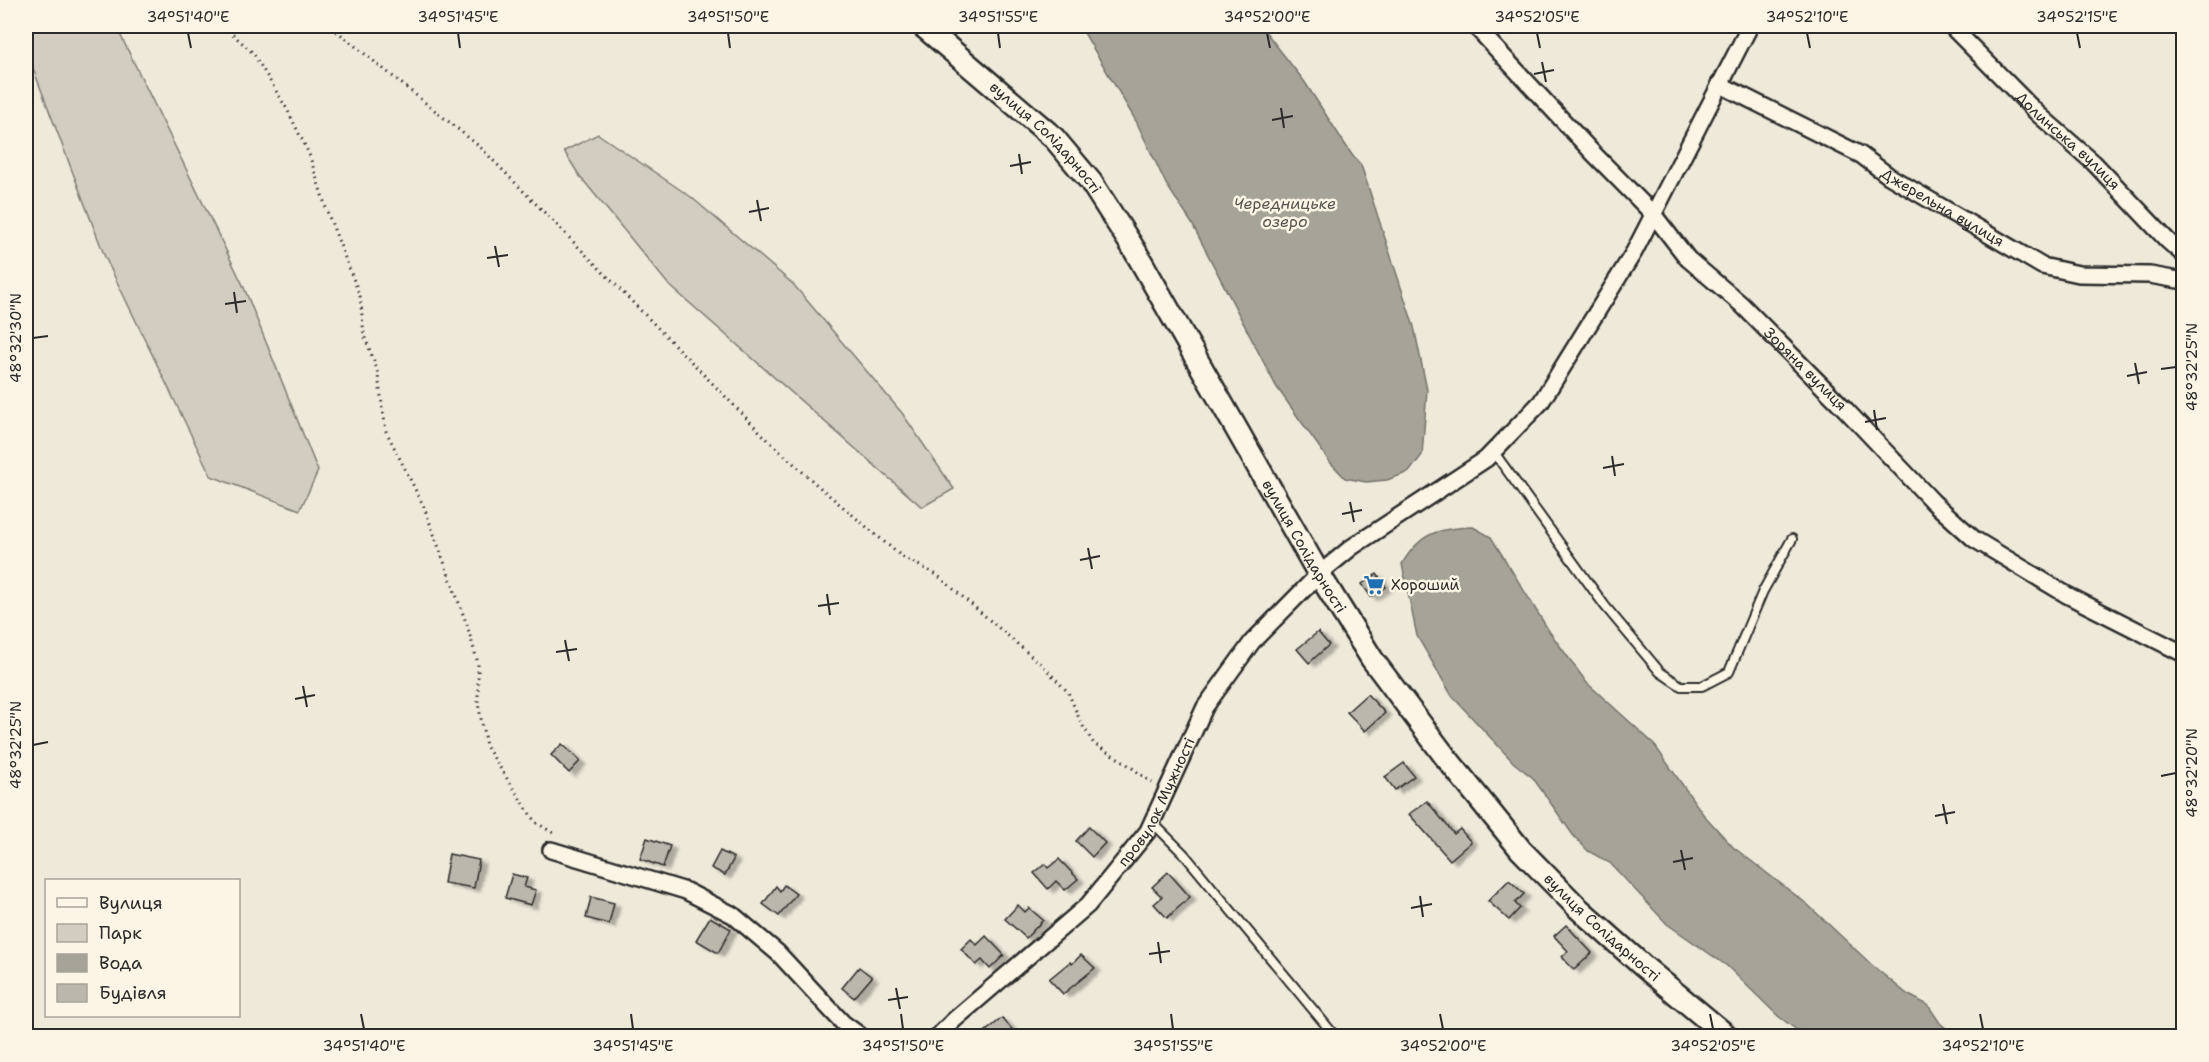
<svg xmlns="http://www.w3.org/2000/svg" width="2209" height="1062" font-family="'Shantell Sans',sans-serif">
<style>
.green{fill:#d2cdc0;stroke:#7e7c76;stroke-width:1.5}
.water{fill:#a6a399;stroke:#75736d;stroke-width:1.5}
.building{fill:#bcb7ac;stroke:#2b2b2b;stroke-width:1.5;filter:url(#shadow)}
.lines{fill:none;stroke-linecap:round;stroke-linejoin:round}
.service-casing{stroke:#2b2b2b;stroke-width:12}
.minor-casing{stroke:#2b2b2b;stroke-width:20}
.secondary-casing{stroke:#2b2b2b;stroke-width:26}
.path{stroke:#2b2b2b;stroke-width:3;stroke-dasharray:1.5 4.5;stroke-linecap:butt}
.service{stroke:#fcf5e5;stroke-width:8}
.minor{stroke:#fcf5e5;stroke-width:15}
.secondary{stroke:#fcf5e5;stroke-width:21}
.ticks{fill:none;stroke:#2b2b2b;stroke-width:2}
.labels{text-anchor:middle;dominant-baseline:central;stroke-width:5;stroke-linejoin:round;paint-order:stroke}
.street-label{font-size:15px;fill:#2b2b2b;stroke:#fcf5e5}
.poi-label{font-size:15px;fill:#2b2b2b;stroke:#fcf5e5;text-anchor:start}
.water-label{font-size:16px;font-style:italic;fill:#565552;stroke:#fcf5e5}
.neatline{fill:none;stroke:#2b2b2b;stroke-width:2}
.ticks-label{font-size:15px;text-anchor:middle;fill:#2b2b2b}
</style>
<defs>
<filter id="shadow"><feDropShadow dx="6" dy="3.5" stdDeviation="1.5" flood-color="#0004"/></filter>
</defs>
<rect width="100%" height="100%" fill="#efe9da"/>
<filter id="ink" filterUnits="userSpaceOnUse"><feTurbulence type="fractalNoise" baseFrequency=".0167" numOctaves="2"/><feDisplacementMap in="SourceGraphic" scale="12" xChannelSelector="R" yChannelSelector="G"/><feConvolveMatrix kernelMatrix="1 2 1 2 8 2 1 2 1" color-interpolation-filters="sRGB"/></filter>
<g filter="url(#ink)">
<g class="green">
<polygon points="26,26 116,26 243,285 318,471 300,510 211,476 105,257 26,50"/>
<polygon points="598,134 691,197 793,284 902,413 954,489 922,507 668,284 579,175 564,151"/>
</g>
<g class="water">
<polygon points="1080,26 1261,26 1304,81 1352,155 1361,165 1414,327 1427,390 1422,455 1409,472 1387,480 1366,482 1345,478 1329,461 1276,386 1191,222 1166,184 1136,121"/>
<path d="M 1473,527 L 1491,537 L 1549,631 L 1587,683 L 1653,743 L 1703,814 L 1733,847 L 1807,904 L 1873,966 L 1907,994 L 1928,1005 L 1940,1023 L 1955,1036 L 1805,1036 L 1778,1016 L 1727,966 L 1667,924 L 1610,863 L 1588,851 L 1573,835 L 1533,778 L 1514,763 L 1452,696 L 1417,636 L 1402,564 C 1420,533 1438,528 1473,527 Z"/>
</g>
<g class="building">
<polygon points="1377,574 1386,587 1371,597 1362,584"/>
<polygon points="1318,632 1329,645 1309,663 1297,649"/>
<polygon points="1367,694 1385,713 1365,731 1347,712"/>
<polygon points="562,744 580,761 569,773 551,755"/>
<polygon points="1404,763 1414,776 1395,790 1385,777"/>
<polygon points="1427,801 1454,834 1460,829 1471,842 1450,860 1409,814"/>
<polygon points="1089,827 1105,843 1092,857 1076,841"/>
<polygon points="647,838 670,846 663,867 640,859"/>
<polygon points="720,851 734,858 725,875 711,868"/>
<polygon points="449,854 479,860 474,888 444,883"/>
<polygon points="1059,859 1078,879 1065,890 1056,881 1048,889 1034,873 1045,864 1048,868"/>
<polygon points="1168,872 1190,897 1167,918 1154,904 1162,897 1152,887"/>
<polygon points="512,874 527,878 524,887 536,890 531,905 505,898"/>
<polygon points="1509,880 1524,894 1515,903 1520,908 1509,920 1488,901"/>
<polygon points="784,885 796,894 779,916 763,904 776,886 780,891"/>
<polygon points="591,897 614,903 609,924 586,918"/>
<polygon points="1018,905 1025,912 1029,908 1043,920 1026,938 1005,919"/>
<polygon points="710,917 731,929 718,953 696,940"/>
<polygon points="1566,925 1592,953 1574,970 1562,957 1568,951 1554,936"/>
<polygon points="986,936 1004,955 990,969 982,960 976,965 961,949 971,939 977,945"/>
<polygon points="1081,955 1095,968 1063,994 1049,979 1070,962 1072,964"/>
<polygon points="859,967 872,977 854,998 842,988"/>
<polygon points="1002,1018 1018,1036 980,1036"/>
</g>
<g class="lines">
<g class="service-casing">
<g id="service">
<polyline points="1493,451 1605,606 1660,672 1681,686 1702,686 1729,672 1763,591 1792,539"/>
<polyline points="1152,822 1184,854 1335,1036"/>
</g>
</g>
<g class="minor-casing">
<g id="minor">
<path id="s1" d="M 1475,26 L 1593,153 L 1653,214 L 1688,259 L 1741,304 L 1846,410 L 1933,502 L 1974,539 L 2067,595 L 2184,654"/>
<path id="s2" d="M 1951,26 L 2038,114 L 2094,163 L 2168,241 L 2184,255"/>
<path id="s3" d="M 1719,84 L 1861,155 L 1889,176 L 2042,266 L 2079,274 L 2150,275 L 2184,281"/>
<polyline points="551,850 686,891 733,915 778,953 843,1023 861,1036"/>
<path id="s4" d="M 938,1036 L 954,1020 L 1088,905 L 1148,831 L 1205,707 L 1252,642 L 1319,574 L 1352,547 L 1486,459 L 1541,402 L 1634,252 L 1750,26"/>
</g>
</g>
<g class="secondary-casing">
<g id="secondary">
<path id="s5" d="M 923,26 L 1054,138 L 1091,182 L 1134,249 L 1319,574 L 1372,659 L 1444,755 L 1521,850 L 1578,908 L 1643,966 L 1727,1036"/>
</g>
</g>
<g class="path">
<polyline points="224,26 253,53 287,109 309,154 328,214 360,296 364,335 377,369 386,431 424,507 467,625 478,663 478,702 486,746 535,822 555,834"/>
<polyline points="325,26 339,33 480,147 770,442 817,485 901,556 937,575 1042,665 1068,692 1081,723 1094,744 1123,761 1152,783"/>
</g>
<use href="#service" class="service"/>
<use href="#minor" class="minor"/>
<use href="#secondary" class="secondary"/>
</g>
</g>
<path class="ticks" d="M 188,33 L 191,48M 458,33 L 460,48M 728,33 L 730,48M 998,33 L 1000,48M 1267,33 L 1270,48M 1537,33 L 1540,48M 1807,33 L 1810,48M 2077,33 L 2080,48M 1542,62 L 1546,82M 1534,74 L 1554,70M 1281,108 L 1284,128M 1272,120 L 1293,116M 1019,154 L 1022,174M 1010,166 L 1031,162M 757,200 L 761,221M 749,212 L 769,208M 495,246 L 499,267M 487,258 L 508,255M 234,292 L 237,313M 225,304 L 246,301M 33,338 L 48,336M 2135,363 L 2139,384M 2161,369 L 2176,367M 2127,376 L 2147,372M 1874,410 L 1877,430M 1865,422 L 1886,418M 1612,456 L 1615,476M 1603,468 L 1624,464M 1350,502 L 1354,522M 1342,514 L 1362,510M 1088,548 L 1092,569M 1080,560 L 1100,556M 827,594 L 830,615M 818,606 L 839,603M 565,640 L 569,661M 556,652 L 577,649M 303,686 L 307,707M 295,699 L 315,695M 33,745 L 48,742M 2161,776 L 2176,773M 1943,804 L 1947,824M 1935,816 L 1955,812M 1681,850 L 1685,870M 1673,862 L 1693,858M 1420,896 L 1423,917M 1411,908 L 1432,904M 1158,942 L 1161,963M 1149,954 L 1170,951M 896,988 L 900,1009M 888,1000 L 908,997M 361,1014 L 364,1029M 631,1014 L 633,1029M 901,1014 L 903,1029M 1171,1014 L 1173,1029M 1440,1014 L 1443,1029M 1710,1014 L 1713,1029M 1980,1014 L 1983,1029"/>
<defs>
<g id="supermarket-bare" transform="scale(1.62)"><path d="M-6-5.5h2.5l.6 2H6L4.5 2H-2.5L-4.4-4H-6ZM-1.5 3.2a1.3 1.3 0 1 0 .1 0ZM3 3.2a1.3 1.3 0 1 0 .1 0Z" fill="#1f6fb2" stroke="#fcf5e5" stroke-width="2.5" paint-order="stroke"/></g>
</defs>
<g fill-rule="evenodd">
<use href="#supermarket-bare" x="1374" y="585"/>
</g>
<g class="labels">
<g class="street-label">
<text stroke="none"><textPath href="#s5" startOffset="166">вулиця Солідарності</textPath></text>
<text stroke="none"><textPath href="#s2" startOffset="164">Долинська вулиця</textPath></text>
<text stroke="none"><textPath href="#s3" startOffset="256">Джерельна вулиця</textPath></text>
<text stroke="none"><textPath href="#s1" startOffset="477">Зоряна вулиця</textPath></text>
<text stroke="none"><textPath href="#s5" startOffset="652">вулиця Солідарності</textPath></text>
<text stroke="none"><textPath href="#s4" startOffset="324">провулок Мужності</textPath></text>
<text stroke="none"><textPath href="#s5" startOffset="1138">вулиця Солідарності</textPath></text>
</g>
<g class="poi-label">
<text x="1391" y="585">Хороший</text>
</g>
<g class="water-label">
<text x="1285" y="203">Чередницьке<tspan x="1285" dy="18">озеро</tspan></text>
</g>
</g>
<rect width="2209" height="1062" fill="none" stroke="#fcf5e5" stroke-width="66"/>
<rect x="45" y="879" width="195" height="138" fill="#fcf5e5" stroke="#a8a49b" stroke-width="1.5"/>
<rect x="57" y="898" width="30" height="9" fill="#fcf5e5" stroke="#a8a49b" stroke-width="1.5"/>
<text x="99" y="909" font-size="18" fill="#2b2b2b">Вулиця</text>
<rect x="57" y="924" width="30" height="18" fill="#d2cdc0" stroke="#a8a49b" stroke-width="1.5"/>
<text x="99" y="939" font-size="18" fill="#2b2b2b">Парк</text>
<rect x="57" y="954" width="30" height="18" fill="#a6a399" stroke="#a8a49b" stroke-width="1.5"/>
<text x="99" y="969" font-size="18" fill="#2b2b2b">Вода</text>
<rect x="57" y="984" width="30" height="18" fill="#bcb7ac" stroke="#a8a49b" stroke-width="1.5"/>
<text x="99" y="999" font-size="18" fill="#2b2b2b">Будівля</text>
<rect x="33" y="33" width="2143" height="996" class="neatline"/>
<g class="ticks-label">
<text x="188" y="22">34°51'40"E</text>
<text x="458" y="22">34°51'45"E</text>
<text x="728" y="22">34°51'50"E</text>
<text x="998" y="22">34°51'55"E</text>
<text x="1267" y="22">34°52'00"E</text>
<text x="1537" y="22">34°52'05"E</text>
<text x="1807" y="22">34°52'10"E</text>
<text x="2077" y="22">34°52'15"E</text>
<text transform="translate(16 338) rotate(-90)" y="5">48°32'30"N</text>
<text transform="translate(2192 367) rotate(-90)" y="5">48°32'25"N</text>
<text transform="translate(16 745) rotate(-90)" y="5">48°32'25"N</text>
<text transform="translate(2192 773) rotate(-90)" y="5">48°32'20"N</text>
<text x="364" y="1051">34°51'40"E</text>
<text x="633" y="1051">34°51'45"E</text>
<text x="903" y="1051">34°51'50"E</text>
<text x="1173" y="1051">34°51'55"E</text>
<text x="1443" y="1051">34°52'00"E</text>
<text x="1713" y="1051">34°52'05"E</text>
<text x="1983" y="1051">34°52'10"E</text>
</g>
</svg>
